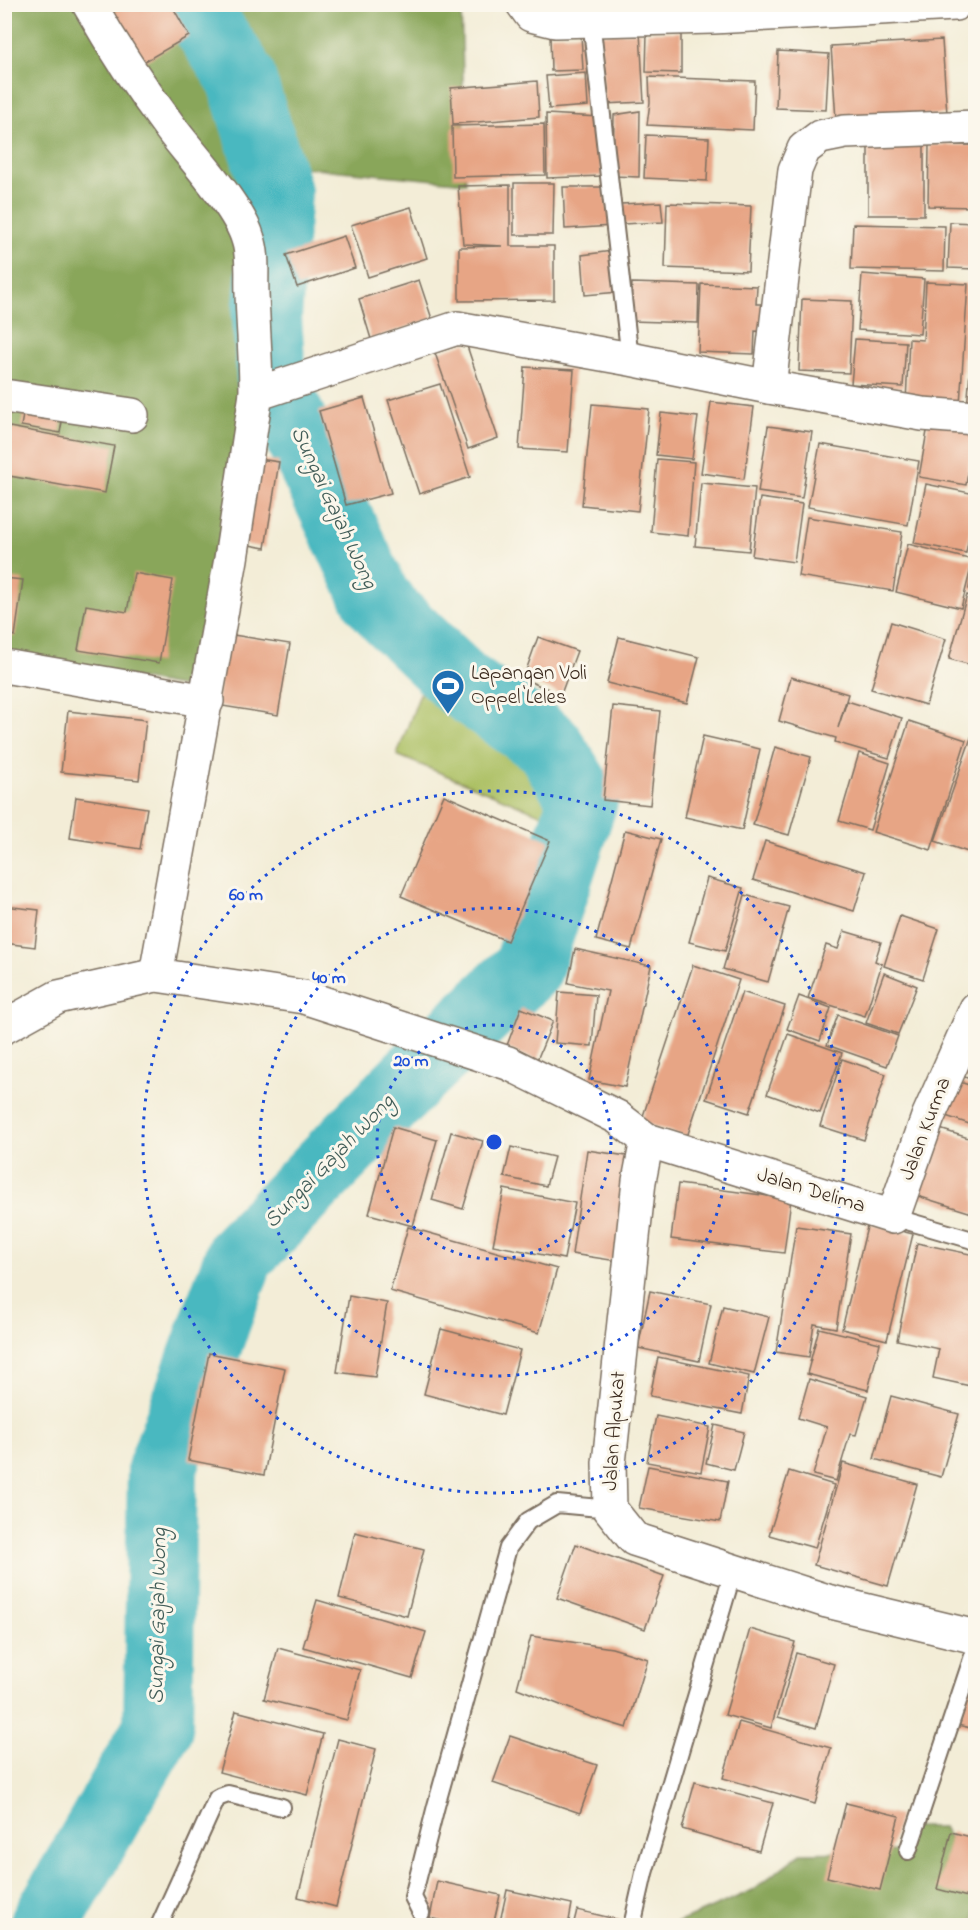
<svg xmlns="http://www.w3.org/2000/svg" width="980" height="1930" font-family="'Indie Flower',sans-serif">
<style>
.green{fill:#acc064;stroke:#747541;stroke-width:1.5}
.forest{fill:#89a65a;stroke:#62683c;stroke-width:1.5}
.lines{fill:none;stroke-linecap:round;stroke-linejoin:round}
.river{stroke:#49b8c0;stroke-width:70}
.building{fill:#e7a585}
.service-casing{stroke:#7b6e5f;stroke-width:20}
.minor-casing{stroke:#7b6e5f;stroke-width:36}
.service{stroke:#fff;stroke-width:16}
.minor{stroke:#fff;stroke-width:33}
.ring{fill:none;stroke:#1d4ed8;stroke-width:3;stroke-dasharray:3 6}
.labels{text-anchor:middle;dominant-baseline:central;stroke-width:6;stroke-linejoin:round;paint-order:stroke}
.poi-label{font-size:21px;fill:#3b2a1e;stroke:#fbf7ec;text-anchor:start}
.street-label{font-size:21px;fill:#3b2a1e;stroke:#fbf7ec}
.water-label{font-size:22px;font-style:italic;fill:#405c57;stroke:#fbf7ec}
.centre{fill:#1d4ed8;stroke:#fbf7ec;stroke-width:3}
.ring-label{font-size:18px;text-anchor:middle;font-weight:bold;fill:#1d4ed8;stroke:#fbf7ec;stroke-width:6;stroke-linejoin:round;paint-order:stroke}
</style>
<rect width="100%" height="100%" fill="#fbf7ec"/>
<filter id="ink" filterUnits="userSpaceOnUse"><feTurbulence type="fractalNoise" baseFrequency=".0167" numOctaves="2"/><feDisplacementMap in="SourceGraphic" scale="12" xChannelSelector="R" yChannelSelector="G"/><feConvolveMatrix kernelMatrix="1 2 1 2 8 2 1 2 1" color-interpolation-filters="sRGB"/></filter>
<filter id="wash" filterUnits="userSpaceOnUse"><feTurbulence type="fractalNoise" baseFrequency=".008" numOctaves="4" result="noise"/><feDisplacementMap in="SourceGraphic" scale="24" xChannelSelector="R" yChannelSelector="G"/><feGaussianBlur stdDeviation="1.35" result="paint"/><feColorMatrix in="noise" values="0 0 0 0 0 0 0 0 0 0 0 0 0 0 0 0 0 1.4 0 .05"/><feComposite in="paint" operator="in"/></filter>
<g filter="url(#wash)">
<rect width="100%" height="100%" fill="#f3edd7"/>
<polygon class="green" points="426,678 542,753 568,793 557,821 397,755"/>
<g class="forest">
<polygon points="4,5 461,5 466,183 278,165 277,192 262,168 247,385 201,690 5,655"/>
<polygon points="908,1827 943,1827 971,1879 975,1879 975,1925 670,1926 753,1890 801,1853 908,1851"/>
</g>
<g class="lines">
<polyline class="river" points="44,1926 158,1728 162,1469 240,1255 413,1077 528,968 583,800 548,744 462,684 391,616 376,598 271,377 267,317 277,192 240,75 193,4"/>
</g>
<g id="blocks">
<g class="building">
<polygon points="126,4 171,4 189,36 135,67 105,16"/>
<polygon points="640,32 644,102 604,104 600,34"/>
<polygon points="647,32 681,32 681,73 646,72"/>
<polygon points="581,34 583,70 551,71 550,35"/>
<polygon points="942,40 947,114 836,120 831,46"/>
<polygon points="778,51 829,54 826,110 776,108"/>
<polygon points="586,73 588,106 549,109 546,76"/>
<polygon points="649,77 755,81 753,130 647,125 650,102"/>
<polygon points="537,81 539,117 453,124 451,88"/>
<polygon points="640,111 639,177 613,176 614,115"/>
<polygon points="546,114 599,117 602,176 547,178"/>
<polygon points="544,124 545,175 453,177 452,126"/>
<polygon points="646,135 709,138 707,181 644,178"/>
<rect x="868" y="143" width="56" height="72"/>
<polygon points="929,145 975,145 975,207 928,206"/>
<polygon points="514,183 554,183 553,235 514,235"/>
<polygon points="510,185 510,246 554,246 554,300 459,301 459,247 503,246 463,244 458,186"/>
<polygon points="563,187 603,187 612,226 565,229"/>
<polygon points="661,202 663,222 622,224 621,204"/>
<polygon points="667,203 751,206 748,271 665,268"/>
<polygon points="411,207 427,258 368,277 351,225"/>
<polygon points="950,222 975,223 975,269 948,268"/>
<polygon points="853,224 945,226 944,271 851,269"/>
<polygon points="344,236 355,268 297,287 286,255"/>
<polygon points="612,251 619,292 585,295 582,255"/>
<polygon points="862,274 924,279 920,334 858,330"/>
<polygon points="419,280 432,319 371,339 359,299"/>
<polygon points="926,282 968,284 960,405 906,402 909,339 923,340"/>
<polygon points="632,283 699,285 698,323 630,321"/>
<polygon points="701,284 757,286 756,304 773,304 771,332 755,331 754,354 698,352"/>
<polygon points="802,299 852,301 849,373 799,371"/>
<polygon points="974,320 975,320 975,410 967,409"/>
<polygon points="855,339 906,342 903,387 851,384"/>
<polygon points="466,343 498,438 468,449 435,353"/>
<polygon points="525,367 574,370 568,452 519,449"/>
<polygon points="440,384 470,477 419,494 388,400"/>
<polygon points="364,398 391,493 346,505 319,411"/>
<polygon points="711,402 754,407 744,479 701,473"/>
<polygon points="25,404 64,411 60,433 21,426"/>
<polygon points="592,404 649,409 638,511 582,505"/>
<polygon points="661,413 698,417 692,459 656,455"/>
<polygon points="929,420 975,429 966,485 919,477"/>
<polygon points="4,426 114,446 105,493 4,475"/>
<polygon points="768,426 812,432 802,498 758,492"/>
<polygon points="820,444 919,461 908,525 808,507"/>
<polygon points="252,458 279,462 265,548 238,543"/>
<polygon points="657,459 694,462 688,536 651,532"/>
<polygon points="701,483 755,488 749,551 695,546"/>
<polygon points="926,484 975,494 975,503 966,553 914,543"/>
<polygon points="760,498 802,504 794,562 752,556"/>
<polygon points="807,517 902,532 893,591 798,576"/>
<polygon points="908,544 973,560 961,608 896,592"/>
<polygon points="974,562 975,562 975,590 969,589"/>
<polygon points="134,573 173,580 159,663 78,650 86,605 127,612"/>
<polygon points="4,578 23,580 15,636 4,635"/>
<polygon points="967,595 975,597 975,666 949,659"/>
<polygon points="891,622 946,639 926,705 871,689"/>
<polygon points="227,634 290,644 278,715 216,705"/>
<polygon points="538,637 577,651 561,694 523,679"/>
<polygon points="619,637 699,657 687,703 607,683"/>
<polygon points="791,677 848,694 838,728 847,701 902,718 889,758 835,742 836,738 779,721"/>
<polygon points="613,706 660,711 650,805 603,800"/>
<polygon points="68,711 146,720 139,780 61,772"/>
<polygon points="909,721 966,740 931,850 873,832"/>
<polygon points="972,735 975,736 975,832 968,852 935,841"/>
<polygon points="703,736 760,749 742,830 685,817"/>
<polygon points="775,747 811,757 789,835 753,825"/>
<polygon points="859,753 890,763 870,830 839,821"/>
<polygon points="444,795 550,841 507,941 401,896"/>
<polygon points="76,797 147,808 140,849 70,838"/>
<polygon points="625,830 661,839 631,949 596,940"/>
<polygon points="765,841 866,872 854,911 753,880"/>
<polygon points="707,878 743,888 725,951 689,942"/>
<polygon points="745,895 789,907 768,982 723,969"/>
<polygon points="4,906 39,910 35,947 4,943"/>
<polygon points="900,916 939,929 923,979 884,966"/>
<polygon points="844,931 881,942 875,961 882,964 865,1016 808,998 826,945 838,949"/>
<polygon points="575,949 651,966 625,1087 589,1080 608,991 568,983"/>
<polygon points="693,965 739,980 687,1137 641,1122"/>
<polygon points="884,973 917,986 898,1034 866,1023"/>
<polygon points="559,992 596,995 592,1046 555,1043"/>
<polygon points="742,992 785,1006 749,1113 706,1099"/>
<polygon points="799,996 831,1008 820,1041 787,1029"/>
<polygon points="521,1008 553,1021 537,1060 506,1048"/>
<polygon points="838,1015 898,1036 887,1066 827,1045"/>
<polygon points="788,1034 842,1053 820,1113 767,1094"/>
<polygon points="975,1036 975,1081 962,1076"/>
<polygon points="842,1059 886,1074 864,1140 820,1126"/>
<polygon points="948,1078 975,1087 975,1126 937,1113"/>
<polygon points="927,1125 975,1140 975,1214 905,1192"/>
<polygon points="393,1127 437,1140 413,1226 369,1214"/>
<polygon points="451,1132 483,1141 463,1209 432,1200"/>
<polygon points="511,1147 554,1157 546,1186 504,1177"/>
<polygon points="587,1150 633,1157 617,1261 572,1254"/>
<polygon points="678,1184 791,1199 784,1253 671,1239"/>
<polygon points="504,1189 575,1203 564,1259 493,1245"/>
<polygon points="868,1223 913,1234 887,1340 842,1329"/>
<polygon points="796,1226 851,1234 836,1328 814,1324 809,1357 776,1352"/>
<polygon points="408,1227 557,1269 539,1333 390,1291"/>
<polygon points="917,1243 975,1255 975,1387 933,1378 939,1349 897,1340"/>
<polygon points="650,1291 711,1304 699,1361 638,1348"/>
<polygon points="349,1296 387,1303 375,1377 337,1372"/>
<polygon points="723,1306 769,1317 754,1374 709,1363"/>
<polygon points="819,1328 880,1343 868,1390 807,1374"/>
<polygon points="441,1329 520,1350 503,1415 424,1394"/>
<polygon points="209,1353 285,1368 264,1475 188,1460"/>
<polygon points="658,1357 749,1376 742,1414 650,1396"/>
<polygon points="809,1379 867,1396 856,1435 850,1434 836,1481 813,1475 827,1427 798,1418"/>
<polygon points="891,1396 959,1414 941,1477 874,1459"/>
<polygon points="656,1416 710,1427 701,1472 647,1462"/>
<polygon points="715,1425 744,1432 734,1470 706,1463"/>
<polygon points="843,1463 917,1484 888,1586 814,1565"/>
<polygon points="648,1466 728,1481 720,1522 639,1508"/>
<polygon points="789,1471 834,1485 815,1548 769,1535"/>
<polygon points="355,1532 424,1549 407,1616 339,1598"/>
<polygon points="576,1544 664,1576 645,1629 557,1598"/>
<polygon points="317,1600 426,1632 412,1678 303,1647"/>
<polygon points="750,1629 795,1642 771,1728 725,1715"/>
<polygon points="531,1636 612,1648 648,1659 627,1728 591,1717 517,1688"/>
<polygon points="278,1648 360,1670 347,1720 264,1699"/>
<polygon points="796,1653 834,1664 816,1728 778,1717"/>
<polygon points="975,1670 975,1729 957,1725"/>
<polygon points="236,1711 323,1734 307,1795 219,1772"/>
<polygon points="739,1722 831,1748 815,1804 723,1778"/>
<polygon points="510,1736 597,1765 580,1813 493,1783"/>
<polygon points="338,1739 376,1749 336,1907 298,1897"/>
<polygon points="695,1782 773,1803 759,1851 682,1829"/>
<polygon points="846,1803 899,1816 880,1890 827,1877"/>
<polygon points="951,1832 975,1838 975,1899 937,1889"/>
<polygon points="437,1881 500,1895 493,1926 462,1926 430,1918"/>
<polygon points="507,1890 572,1904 568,1926 499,1926"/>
<polygon points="577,1910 624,1921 623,1926 573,1926"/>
</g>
</g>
</g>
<g filter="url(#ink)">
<use href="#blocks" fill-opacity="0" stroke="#7b6e5f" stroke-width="1.5"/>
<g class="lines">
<g class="service-casing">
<g id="service">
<polyline points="591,20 630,359"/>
<polyline points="893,1217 976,1241"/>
<polyline points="908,1851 976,1647"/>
<polyline points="421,1913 413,1897 436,1806 508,1548 528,1521 557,1504 610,1509"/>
<polyline points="159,1926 217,1798 228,1794 282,1807"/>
<polyline points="632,1926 644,1873 733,1572"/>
</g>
</g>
<g class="minor-casing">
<g id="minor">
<path d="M 89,4 C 114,48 142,90 172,130 C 193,158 239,207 248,239 C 254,256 251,275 252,293 C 253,327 256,360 256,394"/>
<polyline points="523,4 531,15 555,21 713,17 955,4"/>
<polyline points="769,387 795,170 804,149 820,137 845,132 976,127"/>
<polyline points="4,396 132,415"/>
<polyline points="4,666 207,701"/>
<polyline points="156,975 231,559 256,394 457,328 630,359 769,387 922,414 976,418"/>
<polyline points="4,1027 58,997 156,975 304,997 508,1063 617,1117 647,1140 893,1217 928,1117 976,1009"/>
<polyline points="647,1140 639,1181 609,1463 610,1509 634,1539 827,1601 976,1637"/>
</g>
</g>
<use href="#service" class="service"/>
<use href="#minor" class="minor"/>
</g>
</g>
<g class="ring">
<circle cx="494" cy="1142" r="117"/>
<circle cx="494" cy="1142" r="234"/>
<circle cx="494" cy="1142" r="351"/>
</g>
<defs>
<g id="stadium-pin" transform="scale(1.725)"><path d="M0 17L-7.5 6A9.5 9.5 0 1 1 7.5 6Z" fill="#1f6fb2" stroke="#fbf7ec"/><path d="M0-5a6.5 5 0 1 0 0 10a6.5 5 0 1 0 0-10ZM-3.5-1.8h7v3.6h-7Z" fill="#fff"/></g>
</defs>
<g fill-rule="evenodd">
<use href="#stadium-pin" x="448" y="686"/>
</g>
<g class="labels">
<g class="poi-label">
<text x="471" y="674">Lapangan Voli<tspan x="471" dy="24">Oppel Leles</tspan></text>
</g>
<g class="street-label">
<text transform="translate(926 1129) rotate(-69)">Jalan Kurma</text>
<text transform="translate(811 1191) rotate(17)">Jalan Delima</text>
<text transform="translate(615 1431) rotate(-86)">Jalan Alpukat</text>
</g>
<g class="water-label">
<text transform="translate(333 508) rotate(65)">Sungai Gajah Wong</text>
<text transform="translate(330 1162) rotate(-46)">Sungai Gajah Wong</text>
<text transform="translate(159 1616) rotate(-89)">Sungai Gajah Wong</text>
</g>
</g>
<circle cx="494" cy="1142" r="9" class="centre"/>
<g class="ring-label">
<text x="246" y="900">60 m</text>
<text x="329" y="983">40 m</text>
<text x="411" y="1066">20 m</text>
</g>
<rect width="980" height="1930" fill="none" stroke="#fbf7ec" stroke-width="24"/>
</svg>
